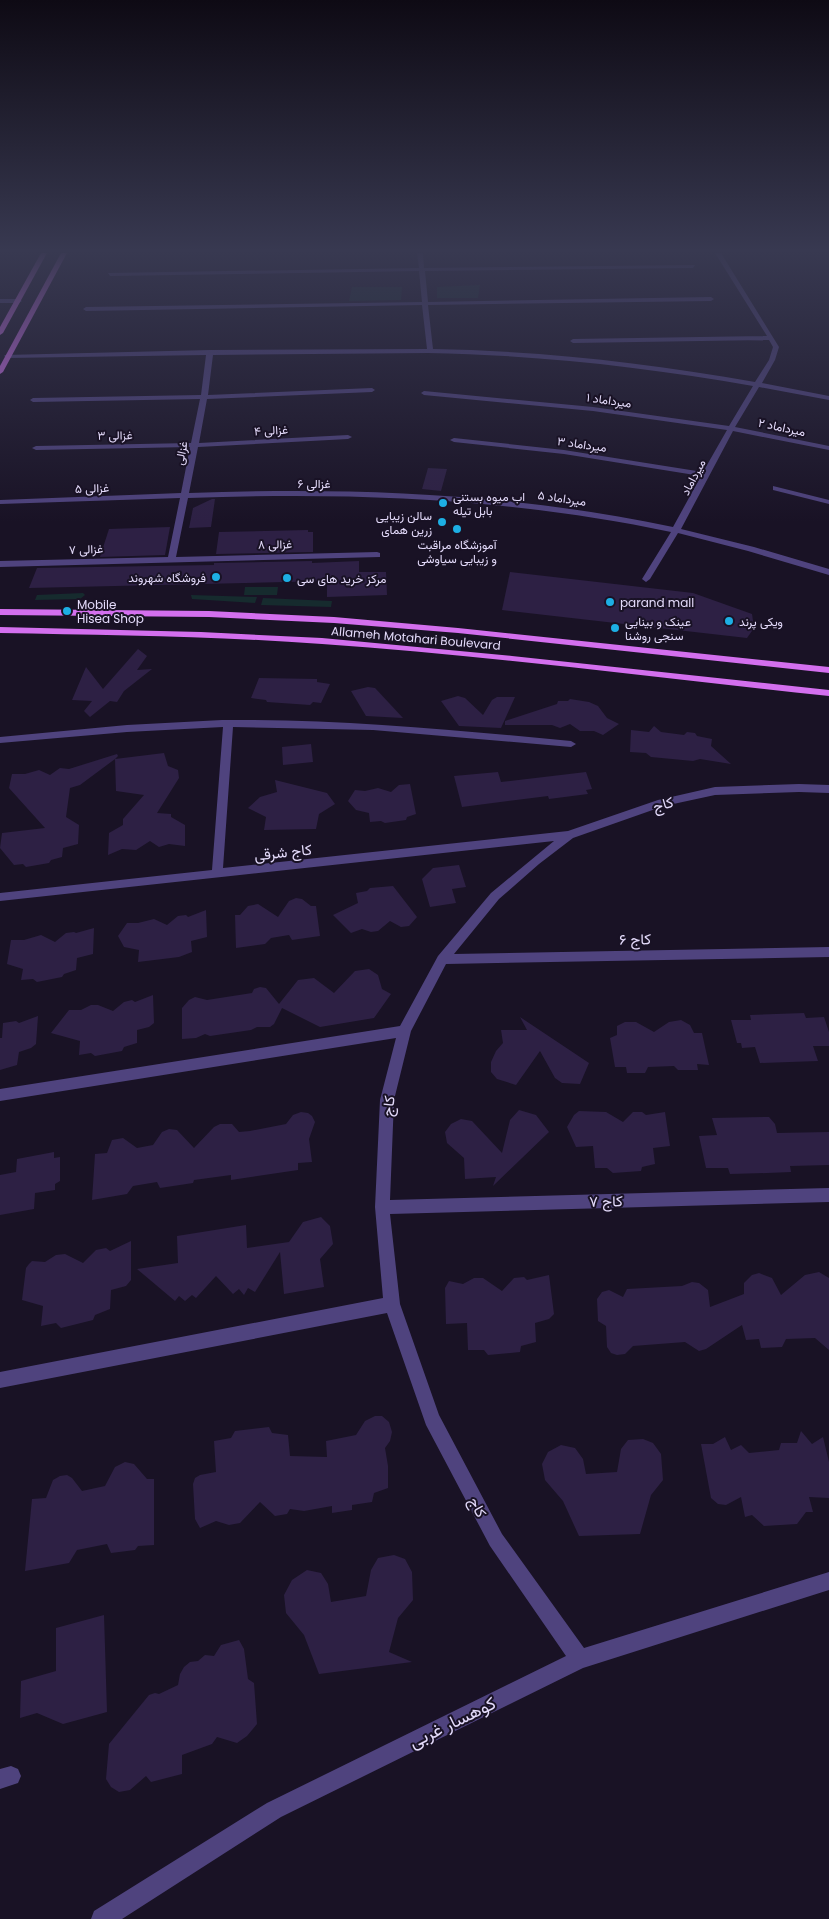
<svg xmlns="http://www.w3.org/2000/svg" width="829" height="1919" font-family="Poppins,Vazirmatn,sans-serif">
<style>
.green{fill:#162b2e}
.building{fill:#2d2044}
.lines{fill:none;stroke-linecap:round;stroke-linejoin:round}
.minor{fill:#4f437e;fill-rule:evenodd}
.major{fill:#d36fee;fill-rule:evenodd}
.poi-dot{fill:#1dafe4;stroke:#191225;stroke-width:2}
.labels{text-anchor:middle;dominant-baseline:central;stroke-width:4;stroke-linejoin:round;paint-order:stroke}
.far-street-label{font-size:12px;fill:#e4dbfb;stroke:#191225}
.far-poi-label{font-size:12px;fill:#e4dbfb;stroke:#191225;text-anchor:start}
.street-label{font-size:15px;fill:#e4dbfb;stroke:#191225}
.near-street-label{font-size:18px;fill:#e4dbfb;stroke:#191225}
</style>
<rect width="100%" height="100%" fill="#191225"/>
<g class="green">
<polygon points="480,285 478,298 437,298 437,287"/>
<polygon points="352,287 402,287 401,300 349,301"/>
<polygon points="245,587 278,587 277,595 244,595"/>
<polygon points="83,593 85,595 80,599 35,600 37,595"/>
<polygon points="191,595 257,597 255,603 192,599"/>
<polygon points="263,598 332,601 331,607 261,605"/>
</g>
<g class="building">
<polygon points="428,468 447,469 441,491 422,489"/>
<polygon points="212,499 215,499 211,527 189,528 193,508"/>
<polygon points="170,527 165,555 100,557 109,529"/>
<polygon points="308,530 308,532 313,532 313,552 216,554 219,532"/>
<polygon points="312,561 312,563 359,561 359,572 386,572 387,595 327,597 327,581 29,588 37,568 214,565 214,563"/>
<polygon points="510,572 693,593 752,614 754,628 747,638 502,610"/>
<polygon points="138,649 147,656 137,670 152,669 124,691 117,702 110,701 90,717 84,711 92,701 72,700 86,667 103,689"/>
<polygon points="259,678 317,679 317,682 330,684 321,703 313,702 310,705 267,702 266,700 251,698"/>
<polygon points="368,687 375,688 403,718 366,716 351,691"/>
<polygon points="458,696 465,698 483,715 492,700 497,697 515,697 501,728 459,726 441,701"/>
<polygon points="570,699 589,702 598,706 607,718 619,724 603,735 594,731 580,731 570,724 560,728 552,725 505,725 505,721 557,704 558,701 568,701"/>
<polygon points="654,726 661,732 684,735 687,732 695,733 697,736 712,739 711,746 731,764 700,759 693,761 651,757 646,753 630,752 631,730 649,732"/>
<polygon points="311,744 313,762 283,765 282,747"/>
<polygon points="164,753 168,766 178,770 179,778 157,813 171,814 171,817 185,825 185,846 169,844 159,847 150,841 136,850 122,849 108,855 109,833 123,825 123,819 144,795 116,791 115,759 80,785 70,788 66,817 79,825 78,844 63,848 62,857 51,860 49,863 26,867 23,864 14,865 0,848 2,833 45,828 9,788 12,774 25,774 39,770 50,775 60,768 69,769 117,754 118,756 115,759"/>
<polygon points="498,772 501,782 586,772 592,789 586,790 588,794 549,799 548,796 462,807 454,776"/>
<polygon points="275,780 327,793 335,804 319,814 316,829 264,830 266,817 248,808 260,797 277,792"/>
<polygon points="410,784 416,814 407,817 406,820 385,823 381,821 370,822 369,813 356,810 348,801 355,790 365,791 378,788 391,792 399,785"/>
<polygon points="459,865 466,887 452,889 456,903 430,907 422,879 433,868"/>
<polygon points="393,886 417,917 409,926 401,927 390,921 378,931 371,932 362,929 351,933 333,915 358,903 356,893 367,891 370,888"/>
<polygon points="296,898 302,899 311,906 316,906 320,936 292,940 289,935 271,938 265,944 236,948 235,915 240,915 248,906 258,904 278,917 289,901"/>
<polygon points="206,910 207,937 191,941 192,952 179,957 138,962 139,950 124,947 118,936 127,923 138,923 154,919 167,925 178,916 186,915 188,917"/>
<polygon points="94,928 93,954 77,958 76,970 64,974 62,977 37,982 33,979 21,980 23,969 7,964 11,940 24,940 41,935 55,942 66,933 74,932 76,933"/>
<polygon points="369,969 378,975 382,989 391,994 374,1018 320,1027 282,1008 274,1024 270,1027 257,1027 251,1030 210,1036 205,1034 196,1038 182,1039 182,1008 189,1000 195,997 207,1000 252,993 254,989 260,987 266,988 279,1004 298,980 314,978 334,993 355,971"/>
<polygon points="153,995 154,1023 149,1027 137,1030 137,1043 124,1047 122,1051 95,1056 91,1053 79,1055 80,1041 51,1033 69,1010 81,1010 91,1005 98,1005 113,1011 124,1002 132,1000 135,1002"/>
<polygon points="804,1013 806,1018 824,1017 829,1032 829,1046 813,1046 818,1061 760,1063 755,1047 742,1048 741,1043 737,1043 731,1020 751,1020 750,1015"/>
<polygon points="38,1016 36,1044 31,1048 19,1052 17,1065 0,1070 0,1038 2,1038 3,1023 16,1021 19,1023"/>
<polygon points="520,1017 589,1063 580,1084 562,1083 555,1078 540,1051 516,1085 497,1079 491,1072 491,1062 496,1051 503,1043 501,1030 527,1030"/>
<polygon points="681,1020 690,1025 694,1033 702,1033 709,1065 697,1064 698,1070 678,1070 674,1066 648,1067 645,1073 627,1073 626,1067 615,1067 610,1038 617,1035 617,1026 625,1022 636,1022 654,1032 669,1022"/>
<polygon points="519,1110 536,1115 549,1132 493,1186 496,1177 465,1179 464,1158 447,1143 445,1132 451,1124 461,1119 472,1121 502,1153 510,1120"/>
<polygon points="579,1111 606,1112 623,1122 633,1112 642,1112 646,1115 665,1112 670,1146 653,1148 655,1164 642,1167 641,1171 613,1173 607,1168 595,1168 593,1146 576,1147 567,1127 574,1115"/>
<polygon points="301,1112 308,1113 312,1116 315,1122 309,1139 312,1162 298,1163 298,1170 231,1180 231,1175 194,1180 193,1183 160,1188 157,1182 133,1186 127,1194 92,1200 95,1154 107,1153 112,1140 123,1138 137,1148 153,1145 162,1132 169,1129 177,1130 194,1148 214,1127 220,1124 232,1124 239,1132 250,1131 286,1124 293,1115"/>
<polygon points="769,1117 775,1124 777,1133 829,1132 829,1165 790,1166 791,1172 767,1173 730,1174 728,1168 706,1168 699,1136 717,1135 712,1118"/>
<polygon points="54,1152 54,1158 60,1157 60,1181 55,1184 55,1190 35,1193 34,1209 0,1215 0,1175 16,1172 17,1159"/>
<polygon points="321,1217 330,1226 333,1244 320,1259 324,1287 284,1294 280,1252 255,1292 248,1288 244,1295 239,1289 233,1294 216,1276 196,1298 192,1295 185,1301 179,1296 175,1301 137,1269 178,1263 177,1236 246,1225 247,1248 289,1242 303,1222"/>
<polygon points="131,1241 131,1280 126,1286 111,1290 110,1309 95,1315 93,1320 61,1328 56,1323 41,1326 43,1306 22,1300 26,1268 29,1264 32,1261 45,1262 56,1255 65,1254 83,1263 96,1250 106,1248 110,1251"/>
<polygon points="819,1272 829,1278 829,1350 815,1338 786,1339 782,1347 761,1348 759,1339 746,1340 742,1325 706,1349 699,1351 685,1342 633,1346 625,1354 617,1355 611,1353 607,1347 606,1326 598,1321 597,1299 602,1292 609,1290 623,1297 627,1289 682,1286 692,1282 699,1283 708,1290 710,1307 744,1294 744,1283 752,1275 759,1273 772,1278 781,1295 805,1275"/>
<polygon points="549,1275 554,1314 549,1319 535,1323 536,1342 521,1346 520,1352 488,1355 484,1350 468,1350 467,1323 446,1324 445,1288 449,1281 463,1284 474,1278 483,1278 502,1291 514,1278 524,1277 527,1280"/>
<polygon points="375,1416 382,1416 389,1422 392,1432 390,1441 385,1448 388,1466 388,1488 374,1493 372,1502 352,1505 352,1510 332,1513 332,1506 304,1511 290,1509 287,1514 275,1516 260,1502 240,1523 229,1525 216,1521 200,1528 195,1519 193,1484 195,1478 200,1475 216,1472 214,1441 231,1438 235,1431 269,1427 272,1433 288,1435 290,1456 327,1457 326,1441 356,1435 365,1421"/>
<polygon points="801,1431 812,1444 823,1437 829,1462 829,1498 809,1497 813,1512 806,1512 797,1524 764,1526 752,1515 745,1517 741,1497 726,1505 718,1504 711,1498 701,1444 713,1444 725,1437 731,1450 741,1445 749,1453 779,1450 781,1443 797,1443"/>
<polygon points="643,1439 653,1443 661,1454 663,1480 651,1495 640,1534 579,1536 563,1501 545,1480 542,1464 548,1452 561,1445 575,1448 583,1459 586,1474 617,1472 621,1449 628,1440"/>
<polygon points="125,1462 134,1464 147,1479 154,1479 154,1545 138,1546 135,1550 111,1553 107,1544 77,1550 69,1563 25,1571 32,1499 46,1498 53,1480 60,1476 67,1475 72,1478 82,1491 105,1486 115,1467"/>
<polygon points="394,1555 405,1559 412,1572 413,1600 398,1618 389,1652 412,1662 319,1674 304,1635 286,1613 284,1595 292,1580 307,1570 321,1573 328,1584 331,1602 366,1596 371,1570 378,1558"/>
<polygon points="104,1615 107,1712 63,1724 37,1713 20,1718 21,1681 56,1671 56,1628"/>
<polygon points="239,1640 244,1649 248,1679 254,1683 257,1724 247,1736 237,1743 217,1737 212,1744 182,1755 182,1774 151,1782 146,1776 130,1790 119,1792 111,1787 106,1779 109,1744 149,1695 155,1693 159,1694 178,1685 180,1674 184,1667 190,1662 198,1661 205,1655 214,1656 221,1645"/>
</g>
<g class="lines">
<g class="minor">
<path d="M 417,253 L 423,253 L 424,268 L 695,265 L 693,268 L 425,271 L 428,302 L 711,297 L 714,299 L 711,301 L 428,305 L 433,349 C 542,351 649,363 755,382 L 769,360 L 773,347 L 769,340 L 573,343 L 570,341 L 573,339 L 767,336 L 715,253 L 721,253 L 779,347 L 775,360 L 762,383 L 829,396 L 829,400 L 759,387 L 735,427 L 829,446 L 829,450 L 733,431 L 681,529 L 754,547 L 829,569 L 829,575 L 748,551 L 678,533 L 650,579 L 646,582 L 642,579 L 671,532 C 509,498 353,492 188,498 L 176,557 L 377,552 L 380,553 L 380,557 L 0,567 L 0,561 L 168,557 L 180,498 L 0,504 L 0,500 L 181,493 L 190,447 L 36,450 L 32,448 L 36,446 L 191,443 L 200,399 L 33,402 L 30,400 L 33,398 L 201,395 L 206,355 L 7,358 L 4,356 L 5,355 L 210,350 L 427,349 L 422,305 L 86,311 L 83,309 L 86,307 L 422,302 L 419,271 L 110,276 L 108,273 L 419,268 ZM 428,353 C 538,355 645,367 753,386 L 729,426 L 593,407 L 424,391 L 421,393 L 424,395 L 593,411 L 727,430 L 703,472 L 564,450 L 454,438 L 450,440 L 454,442 L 564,454 L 701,476 L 673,527 C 512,493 353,487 189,493 L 198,447 L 348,439 L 352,437 L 348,435 L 199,443 L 207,399 L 372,392 L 375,390 L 372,388 L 208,395 L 213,355 Z"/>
<polygon points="0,299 19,299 22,301 19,303 0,303"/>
<polygon points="773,486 829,500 829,504 773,490"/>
<path d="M 222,720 C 339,719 455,730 571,741 L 576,744 L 571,747 L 373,730 L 233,727 L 223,868 L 568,831 L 658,800 L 715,787 L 799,784 L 829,785 L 829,793 L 799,792 L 715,795 L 664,806 L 573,838 L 539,864 L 499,899 L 454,954 L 829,947 L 829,957 L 446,964 L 411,1031 L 394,1100 L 390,1200 L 829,1188 L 829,1202 L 390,1214 L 400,1304 L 439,1415 L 502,1534 L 584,1648 L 829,1572 L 829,1590 L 583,1668 L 281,1817 L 122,1919 L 91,1919 L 94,1911 L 267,1803 L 566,1656 L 490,1546 L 426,1425 L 387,1313 L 0,1388 L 0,1372 L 383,1298 L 375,1207 L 380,1100 L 396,1038 L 0,1101 L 0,1089 L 400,1026 L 438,956 L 491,893 L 554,841 L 0,901 L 0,893 L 212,870 L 223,727 L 127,732 L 0,743 L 0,737 L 127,725 Z"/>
<polygon points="11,1766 18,1769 21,1776 18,1783 0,1789 0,1769"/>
</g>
<g class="major">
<polygon points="41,253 47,253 3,333 0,335 0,327"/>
<polygon points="61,253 67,253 3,372 0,374 0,366"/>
<polygon points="0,609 209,611 334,617 458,628 829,667 829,673 458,633 334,623 209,617 0,615"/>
<path d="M 0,627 L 201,632 L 322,638 L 512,656 L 829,690 L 829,696 C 660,678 491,656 322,644 C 215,636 107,635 0,633 Z"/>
</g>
</g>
<linearGradient id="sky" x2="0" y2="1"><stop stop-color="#0e0a14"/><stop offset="0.48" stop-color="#383951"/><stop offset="1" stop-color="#383951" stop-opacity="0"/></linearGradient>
<rect width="829" height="522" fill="url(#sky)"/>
<g class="poi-dot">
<circle cx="443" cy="503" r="5"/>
<circle cx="442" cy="522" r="5"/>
<circle cx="457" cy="529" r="5"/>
<circle cx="216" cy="577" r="5"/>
<circle cx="287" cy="578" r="5"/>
<circle cx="610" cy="602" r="5"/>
<circle cx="67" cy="611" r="5"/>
<circle cx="729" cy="621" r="5"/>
<circle cx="615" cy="628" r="5"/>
</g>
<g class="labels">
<g class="far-street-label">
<text transform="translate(609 400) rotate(8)">میرداماد ۱</text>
<text transform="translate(782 427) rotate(12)">میرداماد ۲</text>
<text transform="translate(271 430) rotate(-3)">غزالی ۴</text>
<text transform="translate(115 435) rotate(-1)">غزالی ۳</text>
<text transform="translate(582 444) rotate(8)">میرداماد ۳</text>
<text transform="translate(181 453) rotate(-79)">غزالی</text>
<text transform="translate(693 477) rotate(-62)">میرداماد</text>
<text x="314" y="483">غزالی ۶</text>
<text transform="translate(92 488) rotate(-2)">غزالی ۵</text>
<text transform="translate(562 498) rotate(8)">میرداماد ۵</text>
<text transform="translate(275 544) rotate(-1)">غزالی ۸</text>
<text transform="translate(86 549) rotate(-2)">غزالی ۷</text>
<text transform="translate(416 638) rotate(5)">Allameh Motahari Boulevard</text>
</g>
<g class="far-poi-label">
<text x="453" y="496">اب میوه بستنی<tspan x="453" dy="14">بابل تیله</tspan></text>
<text x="432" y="515" text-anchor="end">سالن زیبایی<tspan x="432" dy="14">زرین همای</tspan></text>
<text x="457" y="544" text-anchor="middle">آموزشگاه مراقبت<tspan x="457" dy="14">و زیبایی سیاوشی</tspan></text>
<text x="206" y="577" text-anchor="end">فروشگاه شهروند</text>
<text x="297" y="578">مرکز خرید های سی</text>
<text x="620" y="602">parand mall</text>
<text x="77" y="604">Mobile<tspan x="77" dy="14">Hisea Shop</tspan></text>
<text x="625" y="621">عینک و بینایی<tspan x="625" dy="14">سنجی روشنا</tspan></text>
<text x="739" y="621">ویکی پرند</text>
</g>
<g class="street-label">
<text transform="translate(663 804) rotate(-16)">کاج</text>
<text transform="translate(283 852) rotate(-6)">کاج شرقی</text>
<text transform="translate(635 939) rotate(-1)">کاج ۶</text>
<text transform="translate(388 1106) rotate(-83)">کاج</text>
<text transform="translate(606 1201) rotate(-1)">کاج ۷</text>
<text transform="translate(478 1507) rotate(62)">کاج</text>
</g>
<g class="near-street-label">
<text transform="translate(452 1722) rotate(-26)">کوهسار غربی</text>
</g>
</g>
</svg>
